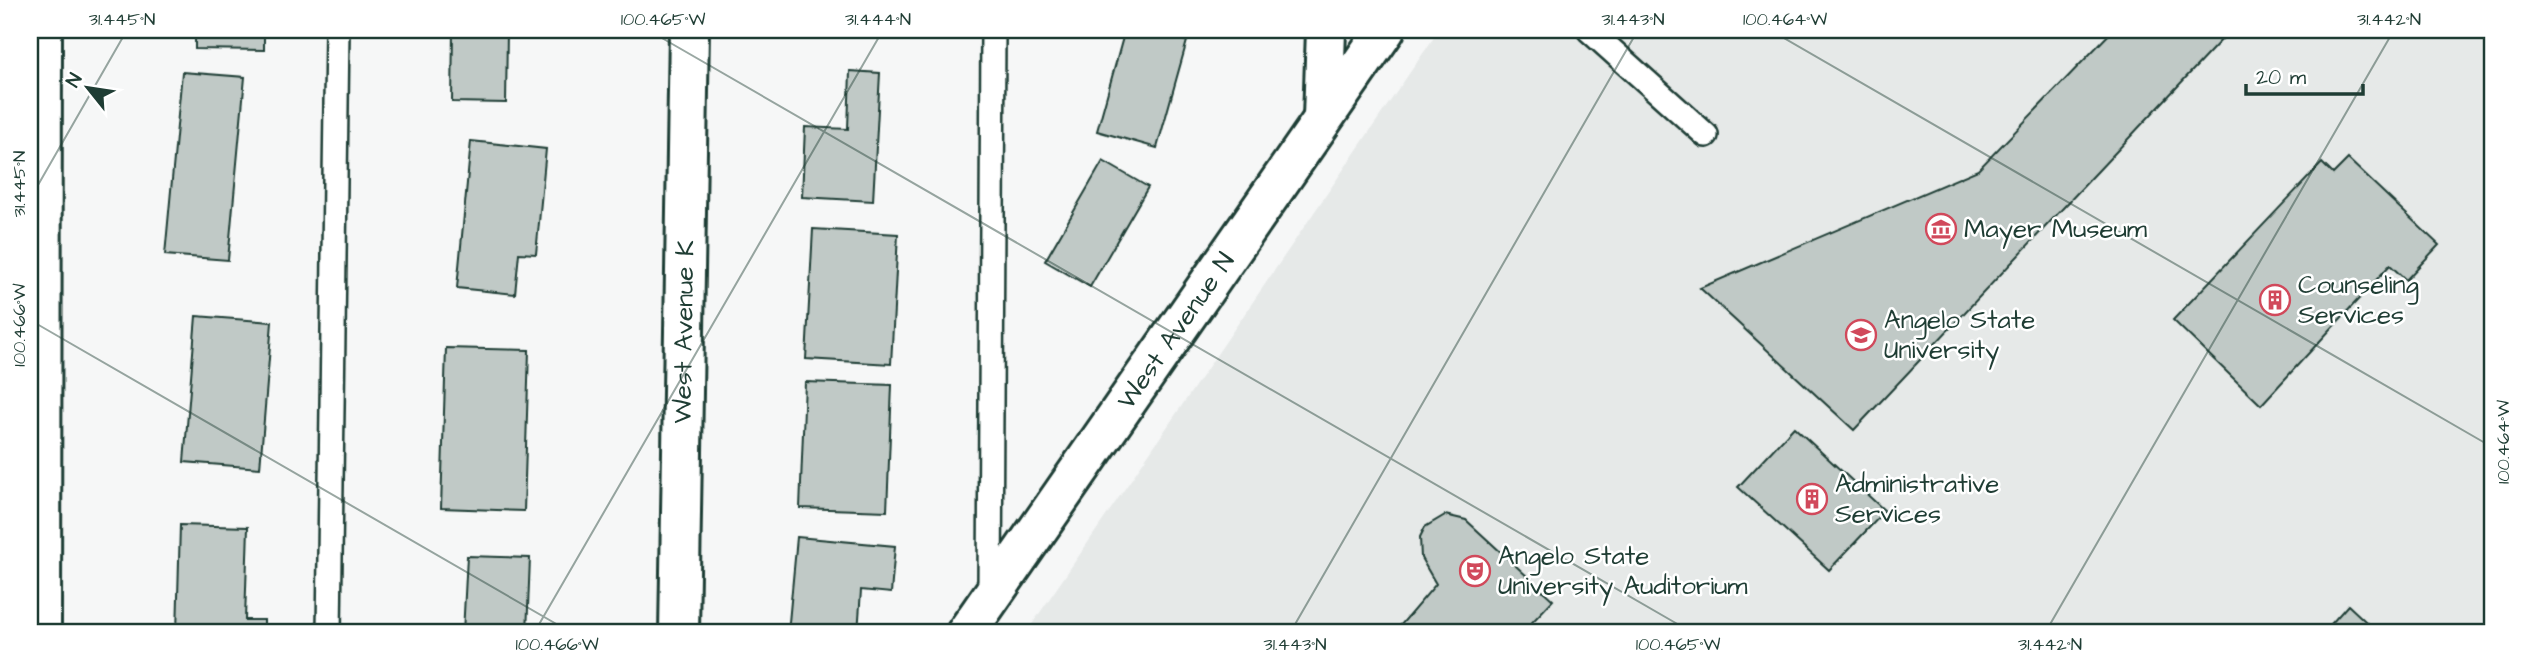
<svg xmlns="http://www.w3.org/2000/svg" width="2522" height="663" font-family="'Architects Daughter',sans-serif">
<style>
.built{fill:#e6e9e8}
.building{fill:#c0c9c6;stroke:#1f3d34;stroke-width:2}
.lines{fill:none;stroke-linecap:round;stroke-linejoin:round}
.service-casing{stroke:#1f3d34;stroke-width:28}
.minor-casing{stroke:#1f3d34;stroke-width:44}
.secondary-casing{stroke:#1f3d34;stroke-width:44}
.service{stroke:#fff;stroke-width:23}
.minor{stroke:#fff;stroke-width:38}
.secondary{stroke:#fff;stroke-width:38}
.ticks{fill:none;stroke:#1f3d34;stroke-width:2;stroke-opacity:0.45}
.labels{text-anchor:middle;dominant-baseline:central;stroke-width:5;stroke-linejoin:round;paint-order:stroke}
.poi-label{font-size:26px;fill:#1f3d34;stroke:#fff;text-anchor:start}
.street-label{font-size:26px;fill:#1f3d34;stroke:#fff}
.neatline{fill:none;stroke:#1f3d34;stroke-width:2.5}
.ticks-label{font-size:18px;text-anchor:middle;fill:#1f3d34}
</style>
<rect width="100%" height="100%" fill="#f6f7f7"/>
<filter id="ink" filterUnits="userSpaceOnUse"><feTurbulence type="fractalNoise" baseFrequency=".0143" numOctaves="2"/><feDisplacementMap in="SourceGraphic" scale="14" xChannelSelector="R" yChannelSelector="G"/><feConvolveMatrix kernelMatrix="1 2 1 2 8 2 1 2 1" color-interpolation-filters="sRGB"/></filter>
<g filter="url(#ink)">
<polygon class="built" points="1439,30 2492,30 2492,633 1026,633"/>
<g class="building">
<polygon points="195,30 264,30 264,50 195,49"/>
<polygon points="453,30 507,30 506,103 452,102"/>
<polygon points="1125,30 1143,30 1187,41 1157,148 1097,131"/>
<polygon points="2113,30 2218,30 2225,36 1854,430 1700,288 1978,170"/>
<polygon points="850,71 880,73 873,201 802,197 805,127 848,129"/>
<polygon points="182,72 245,77 228,260 165,255"/>
<polygon points="471,141 546,149 536,254 519,253 515,294 457,288"/>
<polygon points="2348,159 2439,245 2406,280 2390,265 2261,405 2173,320 2322,163 2333,174"/>
<polygon points="1103,161 1148,187 1090,287 1045,261"/>
<polygon points="813,229 898,234 891,364 806,359"/>
<polygon points="196,316 272,322 260,468 184,462"/>
<polygon points="446,348 529,350 524,511 441,508"/>
<polygon points="805,382 892,385 887,511 800,508"/>
<polygon points="1794,427 1885,511 1829,570 1738,487"/>
<polygon points="1445,515 1466,520 1553,600 1522,633 1394,633 1436,584 1421,558 1420,537 1425,527"/>
<polygon points="180,525 248,527 245,620 264,620 264,633 177,633"/>
<polygon points="797,537 895,546 891,593 861,590 858,633 788,633"/>
<polygon points="467,556 530,558 527,633 463,633"/>
<polygon points="2348,605 2378,633 2323,633"/>
</g>
<g class="lines">
<g class="service-casing">
<g id="service">
<polyline points="1589,30 1706,135"/>
<polyline points="990,594 993,30"/>
<polyline points="329,633 337,30"/>
</g>
</g>
<g class="minor-casing">
<g id="minor">
<polyline points="1323,118 1326,30"/>
<polyline points="41,633 42,30"/>
<path id="s1" d="M 679,633 L 689,30"/>
</g>
</g>
<g class="secondary-casing">
<g id="secondary">
<path id="s2" d="M 966,633 L 1385,30"/>
</g>
</g>
<use href="#service" class="service"/>
<use href="#minor" class="minor"/>
<use href="#secondary" class="secondary"/>
</g>
</g>
<path class="ticks" d="M 648,30 L 1693,633M 1770,30 L 2492,447M 30,199 L 127,30M 30,320 L 572,633M 534,633 L 883,30M 1290,633 L 1638,30M 2045,633 L 2394,30"/>
<defs>
<g id="museum-ring" transform="scale(1.575)"><circle r="9.5" fill="#fff" stroke="#d1495b" stroke-width="1.5"/><path d="M0-6L6-3V-2H-6V-3ZM-5-1h2V3h-2ZM-1-1h2V3h-2ZM3-1h2V3H3ZM-6 4H6V6H-6Z" fill="#d1495b"/></g>
<g id="building-ring" transform="scale(1.575)"><circle r="9.5" fill="#fff" stroke="#d1495b" stroke-width="1.5"/><path d="M-4-6H4V6H1V3H-1V6H-4ZM-2.5-4.3h1.7v1.8h-1.7ZM.8-4.3h1.7v1.8H.8ZM-2.5-1h1.7V.8h-1.7ZM.8-1h1.7V.8H.8Z" fill="#d1495b"/></g>
<g id="university-ring" transform="scale(1.575)"><circle r="9.5" fill="#fff" stroke="#d1495b" stroke-width="1.5"/><path d="M0-5L7-2L0 1L-7-2ZM-4 1L0 2.5L4 1V4Q0 6-4 4Z" fill="#d1495b"/></g>
<g id="theatre-ring" transform="scale(1.575)"><circle r="9.5" fill="#fff" stroke="#d1495b" stroke-width="1.5"/><path d="M-5-5.5Q0-4 5-5.5V0Q5 5 0 6Q-5 5-5 0ZM-3.3-2.5H-1v1.5H-3.3ZM1-2.5H3.3v1.5H1ZM-2.8 1Q0 5.5 2.8 1Z" fill="#d1495b"/></g>
</defs>
<g fill-rule="evenodd">
<use href="#museum-ring" x="1941" y="229"/>
<use href="#building-ring" x="2275" y="300"/>
<use href="#university-ring" x="1861" y="335"/>
<use href="#building-ring" x="1812" y="499"/>
<use href="#theatre-ring" x="1475" y="571"/>
</g>
<g class="labels">
<g class="poi-label">
<text x="1964" y="229">Mayer Museum</text>
<text x="2298" y="285">Counseling<tspan x="2298" dy="30">Services</tspan></text>
<text x="1884" y="320">Angelo State<tspan x="1884" dy="30">University</tspan></text>
<text x="1835" y="484">Administrative<tspan x="1835" dy="30">Services</tspan></text>
<text x="1498" y="556">Angelo State<tspan x="1498" dy="30">University Auditorium</tspan></text>
</g>
<g class="street-label">
<text stroke="none"><textPath href="#s1" startOffset="301">West Avenue K</textPath></text>
<text stroke="none"><textPath href="#s2" startOffset="368">West Avenue N</textPath></text>
</g>
</g>
<rect width="2522" height="663" fill="none" stroke="#fff" stroke-width="77"/>
<g transform="translate(88 88) rotate(300)" stroke="#ffffff" stroke-width="5" paint-order="stroke">
<path d="M0-5L12 26L0 18L-12 26Z" fill="#1f3d34"/>
<text y="-10" font-size="19" font-weight="bold" text-anchor="middle" fill="#1f3d34">N</text>
</g>
<path d="M2246 84v10h117v-10" fill="none" stroke="#1f3d34" stroke-width="3.5"/>
<text x="2256" y="84" font-size="21" fill="#1f3d34" stroke="#ffffff" stroke-width="5" paint-order="stroke">20 m</text>
<rect x="38" y="38" width="2446" height="586" class="neatline"/>
<g class="ticks-label">
<text x="122" y="25">31.445°N</text>
<text x="663" y="25">100.465°W</text>
<text x="878" y="25">31.444°N</text>
<text x="1633" y="25">31.443°N</text>
<text x="1785" y="25">100.464°W</text>
<text x="2389" y="25">31.442°N</text>
<text transform="translate(19 184) rotate(-90)" y="6">31.445°N</text>
<text transform="translate(19 325) rotate(-90)" y="6">100.466°W</text>
<text transform="translate(2503 442) rotate(-90)" y="6">100.464°W</text>
<text x="557" y="650">100.466°W</text>
<text x="1295" y="650">31.443°N</text>
<text x="1678" y="650">100.465°W</text>
<text x="2050" y="650">31.442°N</text>
</g>
</svg>
